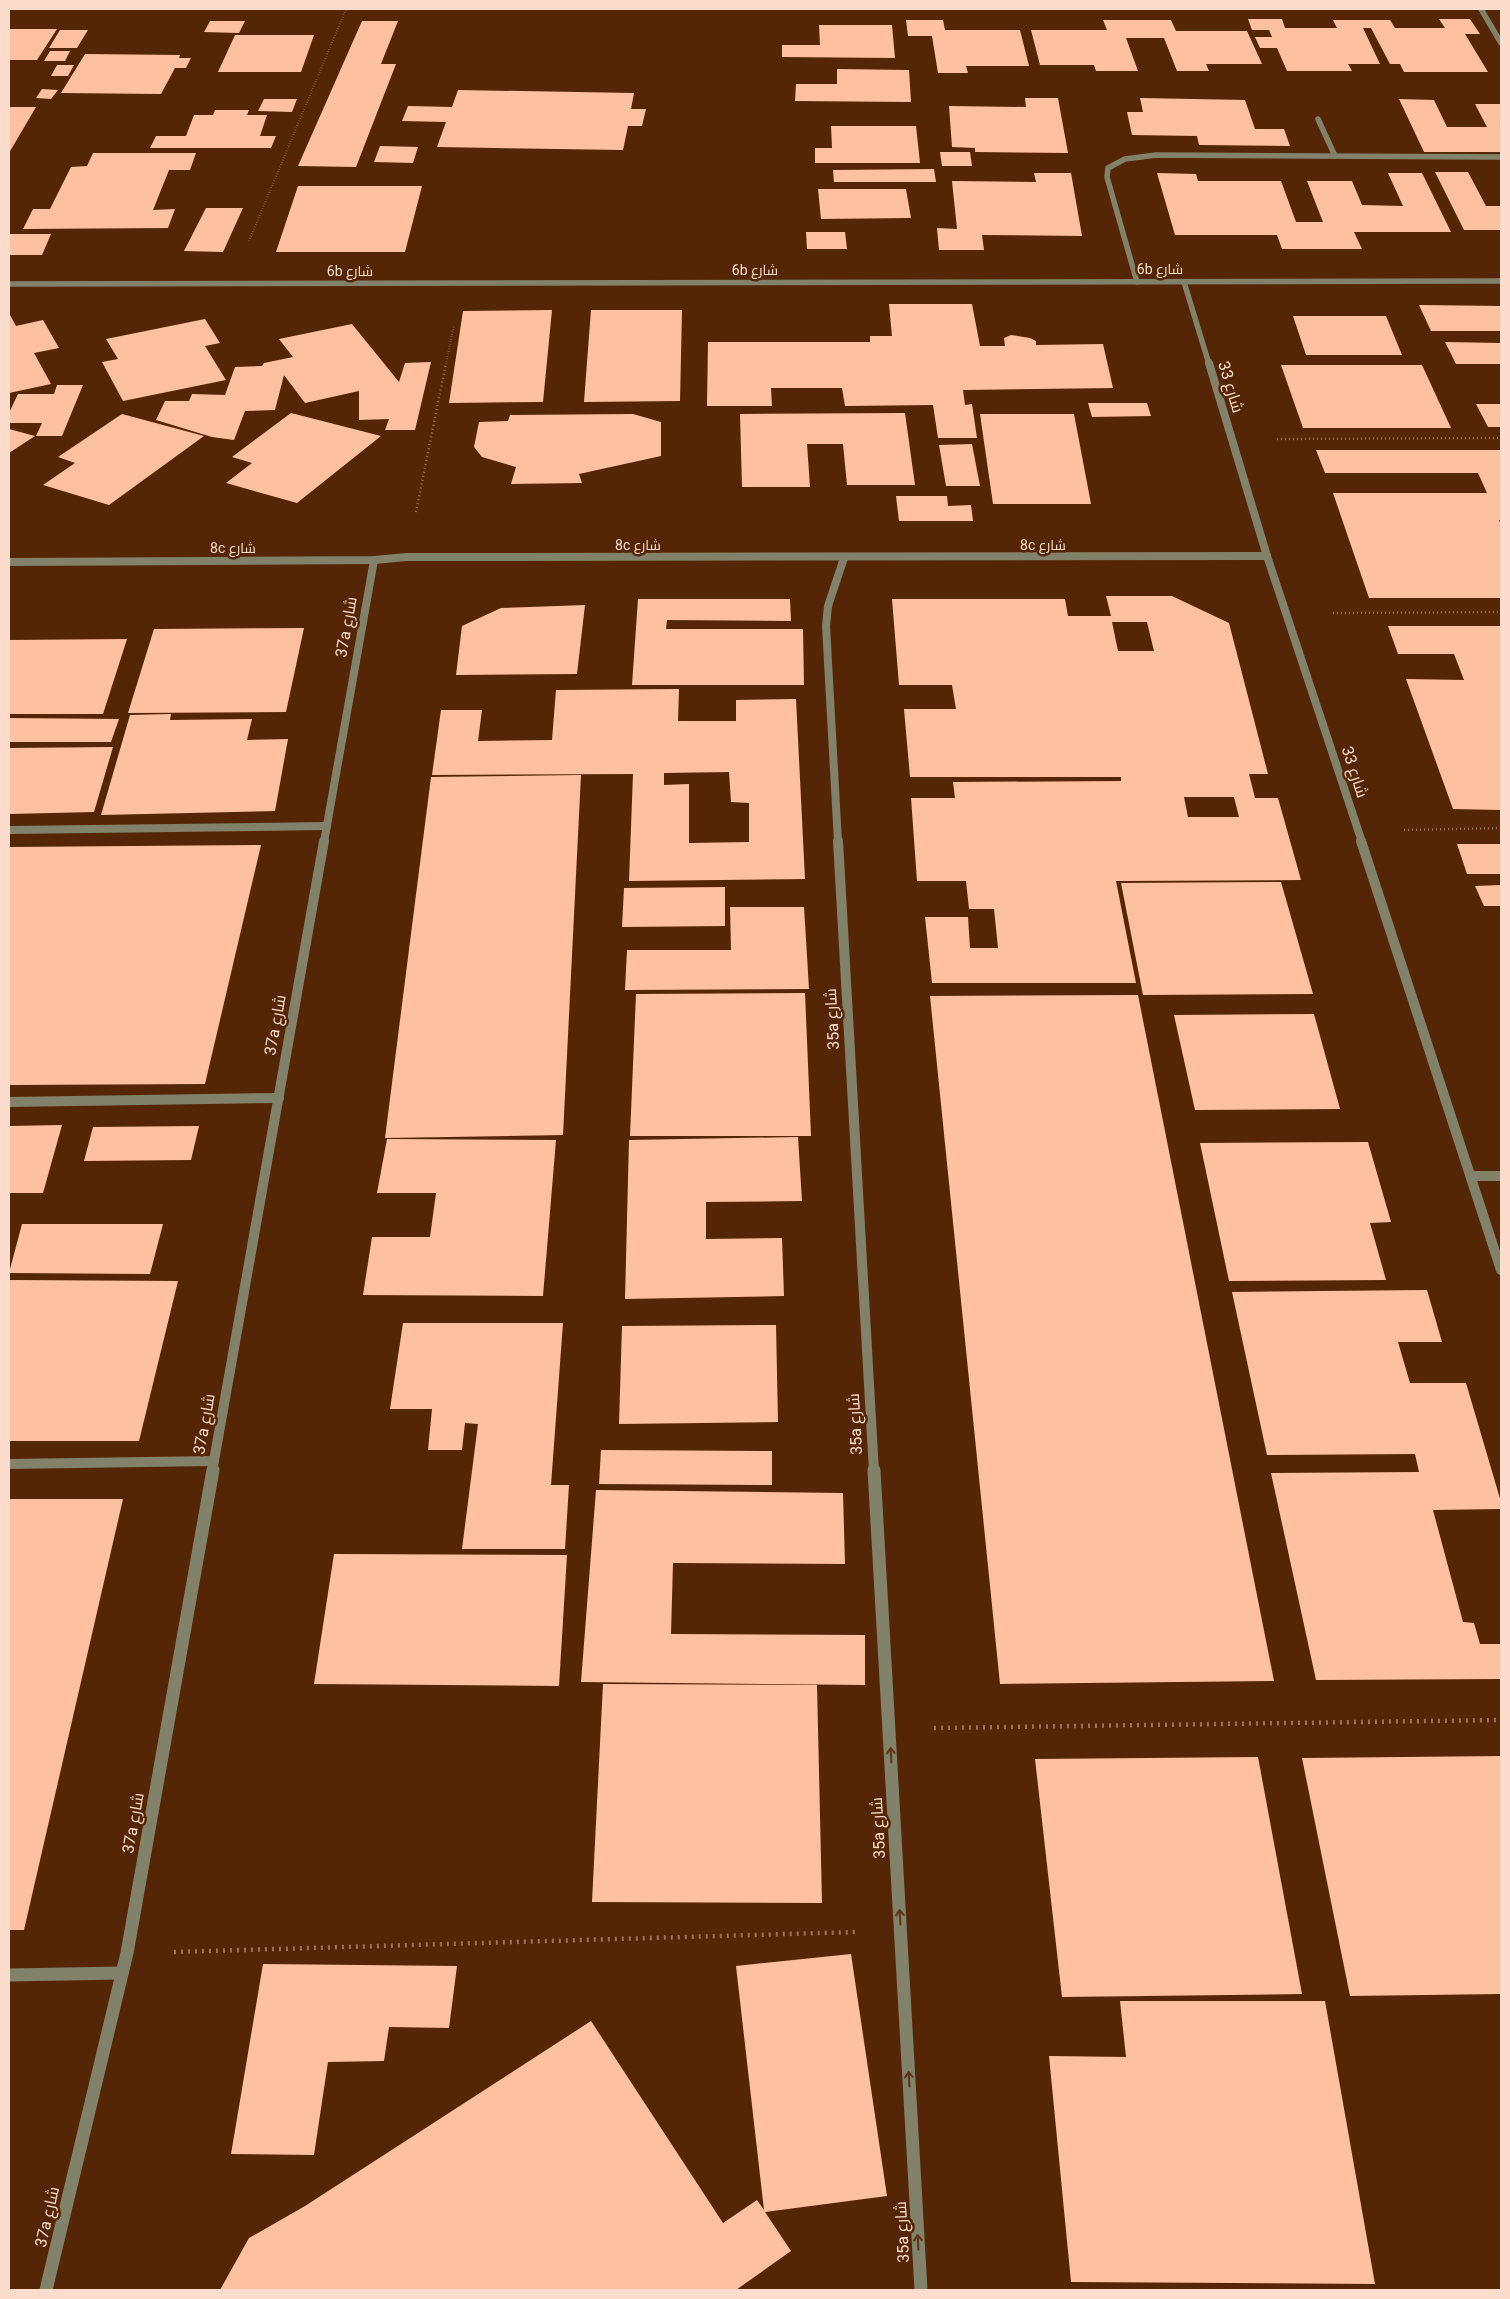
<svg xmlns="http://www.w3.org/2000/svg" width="1510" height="2299" font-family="Roboto,Cairo,sans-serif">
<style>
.building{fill:#fdc1a2;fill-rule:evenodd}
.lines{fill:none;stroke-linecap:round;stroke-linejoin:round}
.path-far2{stroke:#9c735a;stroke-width:2;stroke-dasharray:0.5 2;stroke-linecap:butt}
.path-far1{stroke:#9c735a;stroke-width:2.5;stroke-dasharray:1 3;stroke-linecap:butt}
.path{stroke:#9c735a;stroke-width:4.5;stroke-dasharray:2 5;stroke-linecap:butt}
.service-far3{stroke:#818269;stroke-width:5.5}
.service-far2{stroke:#818269;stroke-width:8}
.service-far1{stroke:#818269;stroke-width:10}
.service{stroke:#818269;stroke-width:13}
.minor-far3{stroke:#818269;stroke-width:5.5}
.minor-far2{stroke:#818269;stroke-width:8}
.minor-far1{stroke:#818269;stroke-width:10}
.minor{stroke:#818269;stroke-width:13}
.oneway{stroke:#5c3415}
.labels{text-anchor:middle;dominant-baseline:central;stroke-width:5;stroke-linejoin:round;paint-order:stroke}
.far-street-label{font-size:14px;fill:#fcddcd;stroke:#552606}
.street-label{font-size:16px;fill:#fcddcd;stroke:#552606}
</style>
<rect width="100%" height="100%" fill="#552606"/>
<g class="building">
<polygon points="1248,19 1282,19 1285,28 1337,28 1333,20 1390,20 1395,28 1445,28 1439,19 1470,19 1480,34 1465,34 1488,72 1404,72 1400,64 1390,64 1371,28 1363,28 1380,64 1348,64 1352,71 1287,71 1277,48 1260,48 1255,37 1272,37 1269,30 1252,30"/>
<polygon points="906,20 943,20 945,30 1020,30 1029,66 966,66 968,73 938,73 932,36 908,36"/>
<polygon points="1103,20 1171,20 1176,31 1247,31 1262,64 1206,64 1209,71 1177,71 1164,38 1126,38 1138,71 1096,71 1094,65 1040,65 1031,30 1107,30"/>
<polygon points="210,21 245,21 239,33 204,32"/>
<polygon points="362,21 398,21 381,64 396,64 356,167 298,166"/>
<polygon points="819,25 892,25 895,58 782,57 782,45 820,45"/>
<polygon points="9,29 57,29 37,60 9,60"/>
<polygon points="60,30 88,30 77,48 49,48"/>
<polygon points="235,35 314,35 301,72 218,72"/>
<polygon points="50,51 70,51 65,61 44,61"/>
<polygon points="85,54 180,55 179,58 191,58 186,68 175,68 161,94 61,93"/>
<polygon points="57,65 74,65 68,76 51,76"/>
<polygon points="837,69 909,70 911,102 795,101 796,84 837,84"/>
<polygon points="42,89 58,90 51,99 36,98"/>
<polygon points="458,90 634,93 631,109 646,109 642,126 628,126 623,150 437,147 446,122 402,121 408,106 452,107"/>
<polygon points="1025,98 1058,98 1068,153 975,152 975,148 952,147 949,106 1026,107"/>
<polygon points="1140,98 1245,100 1255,129 1284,129 1290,146 1199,145 1197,136 1132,135 1127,112 1143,112"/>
<polygon points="264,99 297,99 292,112 258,111"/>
<polygon points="1399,99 1434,100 1447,127 1487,127 1475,104 1501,104 1501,152 1424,152"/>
<polygon points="9,107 36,107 9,153"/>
<polygon points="215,110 249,110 247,115 267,115 260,136 276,136 271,148 150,148 156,136 186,136 194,115 213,115"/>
<polygon points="831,126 916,126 920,163 815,163 815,148 832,148"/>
<polygon points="380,146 418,147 413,163 374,162"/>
<polygon points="940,152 970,152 972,166 942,166"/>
<polygon points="93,153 196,153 190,170 169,170 153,210 175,209 168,228 23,229 33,209 50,209 71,167 87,166"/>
<polygon points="934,169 936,182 834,182 833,170"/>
<polygon points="1435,172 1468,172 1486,206 1501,206 1501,230 1464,230"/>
<polygon points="1034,173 1071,173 1082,236 982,235 984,250 939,250 937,228 957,229 952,181 1036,182"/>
<polygon points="1157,173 1196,174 1198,181 1281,181 1296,222 1323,222 1307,181 1352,181 1362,205 1403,206 1388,173 1422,173 1451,232 1354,232 1362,249 1282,249 1277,235 1175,235"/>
<polygon points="298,186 422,186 405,252 276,252"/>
<polygon points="818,189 906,189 911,218 821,219"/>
<polygon points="206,208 243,208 223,252 184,251"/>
<polygon points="806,232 845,232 847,249 807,249"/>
<polygon points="9,234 51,234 42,255 9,255"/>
<polygon points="889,304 972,304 980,346 1005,346 1004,338 1011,335 1030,338 1036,341 1036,345 1103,344 1113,388 963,390 965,405 972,404 977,438 938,438 933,405 845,406 842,388 771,388 772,406 707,406 708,342 870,342 870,336 892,336"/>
<polygon points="1419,305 1501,306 1501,331 1431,331"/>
<polygon points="552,310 543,402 449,403 463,311"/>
<polygon points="591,310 682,310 680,401 584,402"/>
<polygon points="9,313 16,326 43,320 59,348 34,353 51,384 9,393"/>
<polygon points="1293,316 1386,316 1402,355 1306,355"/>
<polygon points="205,319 220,343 205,346 226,380 123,401 102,362 118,359 106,339"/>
<polygon points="352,324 399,382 405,363 431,362 415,430 385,430 389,419 359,420 359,391 305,403 284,375 275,410 245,411 234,440 212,437 156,420 165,401 189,401 192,394 225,395 235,367 262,366 264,363 293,357 279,339"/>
<polygon points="1445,342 1501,343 1501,364 1456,364"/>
<polygon points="1281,365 1422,365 1451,428 1303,428"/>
<polygon points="57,385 83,385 62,436 36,436 42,423 9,423 9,413 18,394 54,394"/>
<polygon points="1088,403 1147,403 1151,416 1092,417"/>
<polygon points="1476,404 1501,404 1501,427 1488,427"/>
<polygon points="291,413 381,436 297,503 226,483 252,463 232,457"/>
<polygon points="905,413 915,485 847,485 843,444 807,444 810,487 742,487 740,414"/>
<polygon points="122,414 204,436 109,505 43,485 75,463 58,457"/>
<polygon points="633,414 661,422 661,456 579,474 582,483 511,484 516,467 482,457 474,447 479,422 508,421 510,415"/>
<polygon points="980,414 1074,414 1091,504 993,504"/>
<polygon points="9,429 35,436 9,453"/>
<polygon points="972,444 980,486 946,486 939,445"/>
<polygon points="1316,450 1501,450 1501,520 1499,520 1501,525 1501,598 1369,598 1333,493 1487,493 1478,473 1325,473"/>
<polygon points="896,496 947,496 948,506 971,505 973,521 899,521"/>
<path d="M 1106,596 L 1172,596 L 1229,623 L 1268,774 L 1249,774 L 1255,798 L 1278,798 L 1301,880 L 1116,881 L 1136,983 L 932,983 L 925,917 L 968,917 L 970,948 L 998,948 L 994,909 L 969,909 L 966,881 L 917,881 L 911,798 L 955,798 L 953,782 L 1121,781 L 1121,777 L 910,777 L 904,709 L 956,709 L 952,685 L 899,685 L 892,599 L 1065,599 L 1068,616 L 1111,616 ZM 1112,622 L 1147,622 L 1154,651 L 1118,651 ZM 1184,797 L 1234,797 L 1239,817 L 1188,817 Z"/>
<polygon points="638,599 790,599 791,621 667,620 666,629 803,629 804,685 632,685"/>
<polygon points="585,605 577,674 456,675 462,626 501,608"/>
<polygon points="1388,626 1501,626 1501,810 1453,809 1406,679 1464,680 1454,654 1398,654"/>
<polygon points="304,628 286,712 128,713 154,629"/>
<polygon points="127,639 103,714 9,714 9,640"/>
<path d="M 679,689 L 678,721 L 736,721 L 736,700 L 796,699 L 805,879 L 629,881 L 633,774 L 432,775 L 441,710 L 482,710 L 478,741 L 552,740 L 556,690 ZM 729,772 L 731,802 L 749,803 L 749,842 L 689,843 L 689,784 L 664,785 L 664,773 Z"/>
<polygon points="171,714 170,720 252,719 247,740 288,739 275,811 101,815 130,715"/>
<polygon points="9,718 119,719 111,742 9,742"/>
<polygon points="113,747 94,812 9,814 10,748"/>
<polygon points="581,775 563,1135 385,1138 431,777"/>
<polygon points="1457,844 1501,844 1501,874 1467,874"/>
<polygon points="261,845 205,1084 9,1085 9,847"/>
<polygon points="1281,882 1313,994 1143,995 1121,883"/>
<polygon points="1501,885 1501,906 1484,906 1475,886"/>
<polygon points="725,887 725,926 622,927 624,888"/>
<polygon points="730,907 804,907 809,989 625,990 627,950 731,950"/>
<polygon points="805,993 811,1136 630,1136 636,994"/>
<polygon points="1138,995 1274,1681 1000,1684 930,996"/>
<polygon points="1314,1014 1340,1109 1195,1110 1174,1015"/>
<polygon points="62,1125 43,1193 9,1193 9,1126"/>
<polygon points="199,1126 191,1160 84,1161 93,1127"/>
<polygon points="798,1137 802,1201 706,1202 706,1239 782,1238 784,1296 625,1299 629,1140"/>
<polygon points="387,1139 556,1140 543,1296 363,1295 372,1237 430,1237 436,1193 377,1193"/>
<polygon points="1368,1142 1391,1222 1370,1223 1386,1280 1229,1281 1200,1143"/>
<polygon points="22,1224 163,1224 150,1274 9,1273"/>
<polygon points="9,1280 178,1281 139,1441 9,1441"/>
<polygon points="1427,1290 1442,1342 1398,1342 1410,1383 1466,1383 1501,1502 1501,1509 1433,1510 1463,1622 1474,1623 1480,1644 1501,1644 1501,1679 1316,1680 1271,1473 1419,1472 1415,1454 1267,1455 1232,1292"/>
<polygon points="403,1323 563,1323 551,1485 569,1485 565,1549 462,1549 478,1424 465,1423 462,1450 428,1450 432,1409 390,1409"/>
<polygon points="776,1325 778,1422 619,1424 622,1326"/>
<polygon points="601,1450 772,1451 772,1485 599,1484"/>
<polygon points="596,1490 843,1493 845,1564 673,1563 671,1634 865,1635 865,1685 581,1682"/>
<polygon points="9,1499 123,1499 24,1930 9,1930"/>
<polygon points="334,1554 567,1555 559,1686 314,1684"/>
<polygon points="603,1684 817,1685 822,1903 592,1902"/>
<polygon points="1501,1756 1501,1994 1350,1996 1302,1758"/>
<polygon points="1258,1757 1302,1994 1062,1997 1035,1759"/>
<polygon points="851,1954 887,2196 765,2212 791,2251 736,2290 220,2290 249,2238 305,2206 591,2021 723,2223 757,2200 764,2210 736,1966"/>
<polygon points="263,1964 457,1966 449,2028 389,2027 384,2061 328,2062 314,2155 231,2154"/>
<polygon points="1120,2001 1325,2001 1375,2284 1071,2282 1049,2056 1126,2057"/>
</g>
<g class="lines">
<g class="path-far2">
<polyline points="249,241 346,9"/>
<polyline points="446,364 454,325"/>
</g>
<g class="path-far1">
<polyline points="1277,439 1501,438"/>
<polyline points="416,512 446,363"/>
<polyline points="1333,613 1501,612"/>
<polyline points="1404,830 1501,828"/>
</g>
<g class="path">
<polyline points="934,1728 1501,1720"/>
<polyline points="174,1952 855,1932"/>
</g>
<polyline class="service-far3" points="1481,9 1501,43"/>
<polyline class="service-far2" points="9,830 327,826"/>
<g class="service-far1">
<polyline points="9,1102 279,1098"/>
<polyline points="9,1464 214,1461"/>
</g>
<polyline class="service" points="9,1975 122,1973"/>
<g class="minor-far3">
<polyline points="1318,119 1335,156"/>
<polyline points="1137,282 1107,177 1108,168 1125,159 1156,155 1501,157"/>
<polyline points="1184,282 1209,364"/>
<polyline points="9,284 1501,281"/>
</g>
<g class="minor-far2">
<polyline points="1209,363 1267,556 1362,842"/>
<polyline points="9,562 374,560 407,557 1267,556"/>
<polyline points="324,842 374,560"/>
<polyline points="838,842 826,626 828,606 844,558"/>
</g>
<g class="minor-far1">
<polyline points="838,841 874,1472"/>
<polyline points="1361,841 1501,1270"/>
<polyline points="1472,1176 1501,1176"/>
<polyline points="212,1472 324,841"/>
</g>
<g class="minor">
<polyline points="874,1470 921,2290"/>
<polyline points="46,2290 127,1953 213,1470"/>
</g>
</g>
<defs><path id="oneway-shaft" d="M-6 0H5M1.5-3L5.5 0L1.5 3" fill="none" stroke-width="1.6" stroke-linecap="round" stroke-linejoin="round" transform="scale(1.25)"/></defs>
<g class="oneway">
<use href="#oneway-shaft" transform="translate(891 1755) rotate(-93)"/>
<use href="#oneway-shaft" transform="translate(900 1917) rotate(-93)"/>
<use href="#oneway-shaft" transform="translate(909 2079) rotate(-93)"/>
<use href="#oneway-shaft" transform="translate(918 2242) rotate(-93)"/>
</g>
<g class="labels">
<g class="far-street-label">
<text x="1160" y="269">6b شارع</text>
<text x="755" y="270">6b شارع</text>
<text x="350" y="271">6b شارع</text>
<text x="638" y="545">8c شارع</text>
<text x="1043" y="545">8c شارع</text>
<text x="233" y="548">8c شارع</text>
</g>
<g class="street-label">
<text transform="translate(1231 387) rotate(73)">شارع 33</text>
<text transform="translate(346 627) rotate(-80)">37a شارع</text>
<text transform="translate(1355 772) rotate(72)">شارع 33</text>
<text transform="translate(832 1019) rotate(-93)">35a شارع</text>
<text transform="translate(275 1025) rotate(-80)">37a شارع</text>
<text transform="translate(204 1424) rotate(-80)">37a شارع</text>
<text transform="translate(855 1424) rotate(-93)">35a شارع</text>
<text transform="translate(133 1823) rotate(-80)">37a شارع</text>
<text transform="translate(878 1828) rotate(-93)">35a شارع</text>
<text transform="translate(47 2217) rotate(-77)">37a شارع</text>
<text transform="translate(902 2232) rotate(-93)">35a شارع</text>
</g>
</g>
<rect width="1510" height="2299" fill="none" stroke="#fcddcd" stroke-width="20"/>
</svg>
